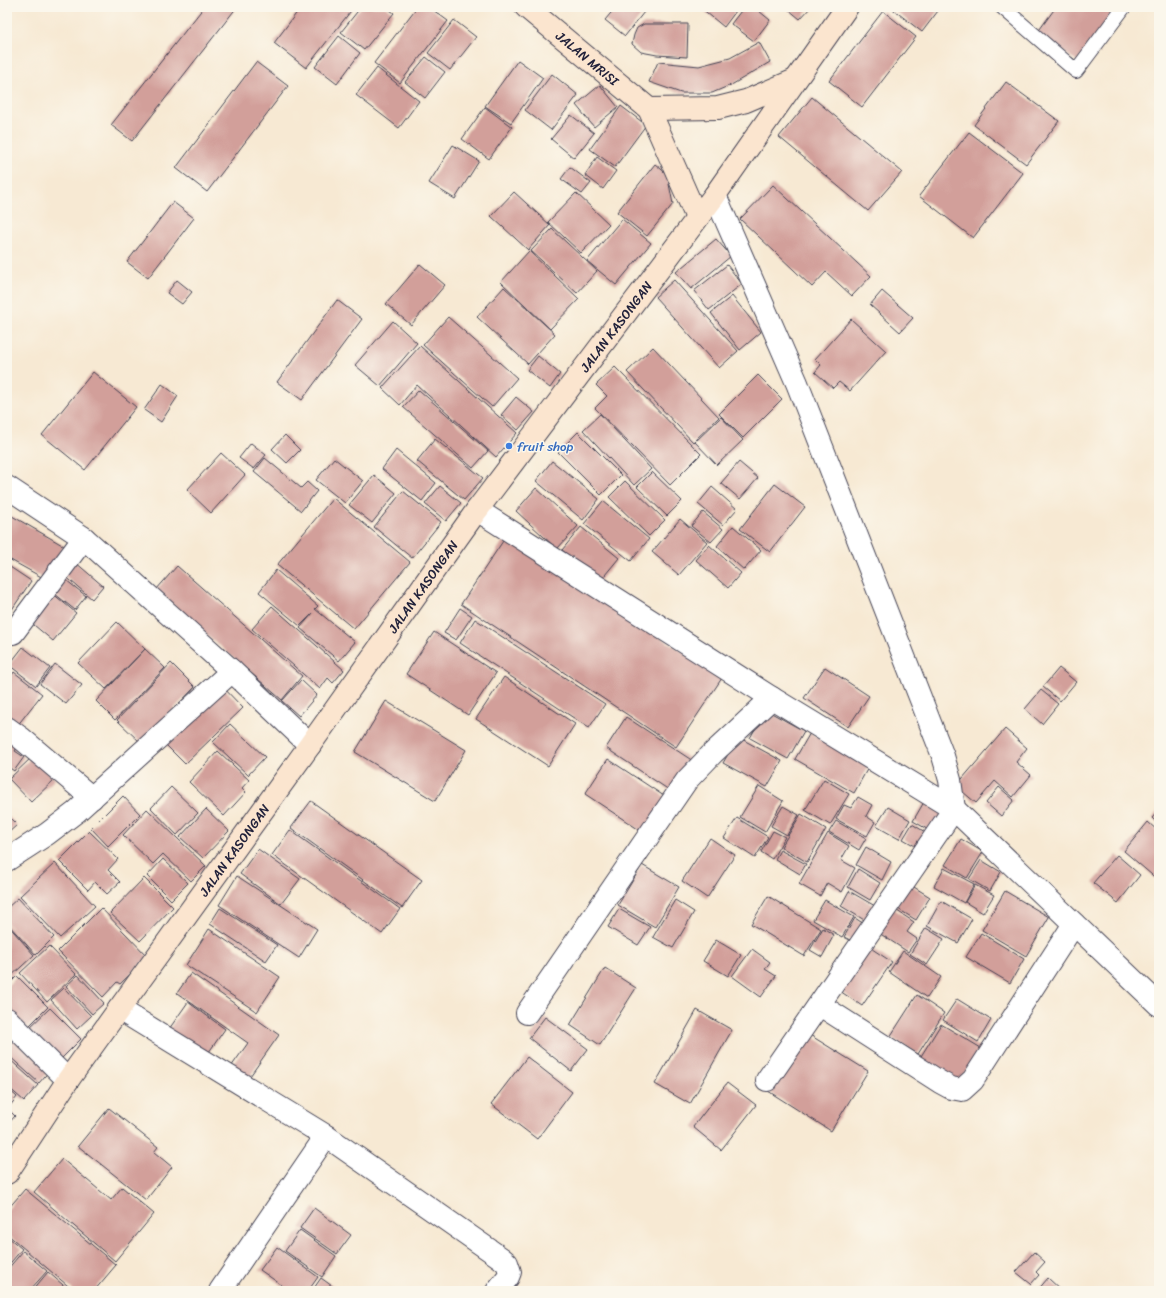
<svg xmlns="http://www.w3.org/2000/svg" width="1166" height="1298" font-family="Sriracha,sans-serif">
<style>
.building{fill:#d29f9a}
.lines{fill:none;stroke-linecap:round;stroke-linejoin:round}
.lane-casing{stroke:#424052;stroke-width:16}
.street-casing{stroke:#424052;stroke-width:24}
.secondary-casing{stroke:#424052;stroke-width:24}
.lane{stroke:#fff;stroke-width:14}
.street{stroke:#fff;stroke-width:22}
.secondary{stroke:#fbe5cf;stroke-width:22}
.shop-dot{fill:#3f7fe0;stroke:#fbf7ec;stroke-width:1.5}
.labels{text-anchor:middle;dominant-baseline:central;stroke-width:3;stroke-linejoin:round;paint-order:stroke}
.street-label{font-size:13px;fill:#22223b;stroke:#fbf7ec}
.shop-label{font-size:13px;fill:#366cbe;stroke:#fbf7ec;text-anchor:start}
</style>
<rect width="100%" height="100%" fill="#fbf7ec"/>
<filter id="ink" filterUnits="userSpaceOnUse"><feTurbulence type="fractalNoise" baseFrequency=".025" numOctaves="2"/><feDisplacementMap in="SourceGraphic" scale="8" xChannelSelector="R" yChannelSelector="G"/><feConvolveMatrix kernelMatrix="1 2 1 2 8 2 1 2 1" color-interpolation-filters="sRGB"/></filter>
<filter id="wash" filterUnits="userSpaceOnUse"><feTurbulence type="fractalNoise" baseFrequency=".012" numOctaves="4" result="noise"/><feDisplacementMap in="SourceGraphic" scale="16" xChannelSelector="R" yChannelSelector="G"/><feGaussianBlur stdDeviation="0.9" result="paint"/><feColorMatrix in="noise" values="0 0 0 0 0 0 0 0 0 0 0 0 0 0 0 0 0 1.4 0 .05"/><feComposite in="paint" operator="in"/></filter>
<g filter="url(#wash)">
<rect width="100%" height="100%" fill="#f7e9d3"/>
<g id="blocks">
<g class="building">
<polygon points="204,7 237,7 132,141 111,125"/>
<polygon points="301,7 354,7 306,68 274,43"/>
<polygon points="361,7 386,7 394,13 364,50 341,32"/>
<polygon points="417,7 429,7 448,21 400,83 374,63"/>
<polygon points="616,7 648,7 625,36 605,20"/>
<polygon points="702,7 739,7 724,27 701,8"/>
<polygon points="744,7 754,7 770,20 754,41 731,24"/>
<polygon points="790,7 811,7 800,19 788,9"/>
<polygon points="890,7 941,7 922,32"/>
<polygon points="1056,7 1117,7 1078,62 1037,33"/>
<polygon points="883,11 916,37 862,107 829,81"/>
<polygon points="454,20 476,37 450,70 428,53"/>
<polygon points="644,24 688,24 687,57 657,55 641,52 632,44 634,35 637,28"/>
<polygon points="339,36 360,53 337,84 315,67"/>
<polygon points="759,42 770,62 733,84 712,93 681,93 649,82 658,62 699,66 730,58"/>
<polygon points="426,57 445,72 425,98 405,82"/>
<polygon points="518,60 543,78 511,123 485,106"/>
<polygon points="256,62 288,86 207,192 176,168"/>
<polygon points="377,68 419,101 399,128 356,95"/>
<polygon points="552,74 578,95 551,130 525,110"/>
<polygon points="1006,82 1059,121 1026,164 974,125"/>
<polygon points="600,85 618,107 594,127 576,105"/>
<polygon points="812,97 902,172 868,211 779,137"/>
<polygon points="621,106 646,125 615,167 590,149"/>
<polygon points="485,107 512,127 489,159 462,139"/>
<polygon points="571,115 594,133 574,158 551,139"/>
<polygon points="969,132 1023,173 973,238 919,196"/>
<polygon points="453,145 479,161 455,199 429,183"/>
<polygon points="597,157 616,171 603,189 585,175"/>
<polygon points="655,164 667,174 673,204 647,236 617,212"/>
<polygon points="570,167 591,183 582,194 561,179"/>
<polygon points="773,185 871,276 852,296 826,272 812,287 740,219"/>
<polygon points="514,192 550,225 528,250 491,216"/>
<polygon points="576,193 609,224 581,253 548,222"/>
<polygon points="173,202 194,218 148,278 127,262"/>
<polygon points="622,219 651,243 616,285 587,261"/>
<polygon points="552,229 597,271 577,293 531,251"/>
<polygon points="716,239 731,256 691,289 676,272"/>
<polygon points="529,251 579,299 550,329 501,282"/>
<polygon points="420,264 445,285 411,325 386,304"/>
<polygon points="727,265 742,284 709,310 694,291"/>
<polygon points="177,280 192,292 182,304 167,293"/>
<polygon points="674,280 738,351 719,368 655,297"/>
<polygon points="504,287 555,334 528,364 477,317"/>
<polygon points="882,291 913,318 900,332 870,305"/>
<polygon points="732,296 761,332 740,350 711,313"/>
<polygon points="337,300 362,319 302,400 277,382"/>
<polygon points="448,317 517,378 492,407 423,345"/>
<polygon points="851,319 886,351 850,391 839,382 833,388 815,372 821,365 815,359"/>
<polygon points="393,321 417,343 380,386 355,365"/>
<polygon points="420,346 517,433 496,457 417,385 400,405 382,388"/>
<polygon points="653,347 719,417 693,442 627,372"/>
<polygon points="538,356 560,374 550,388 527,370"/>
<polygon points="615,367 701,454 670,485 595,408 607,396 596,385"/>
<polygon points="93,372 136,407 85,470 42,435"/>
<polygon points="758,375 782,399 743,438 719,414"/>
<polygon points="162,384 178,396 161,422 144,410"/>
<polygon points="419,390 488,451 473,468 403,407"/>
<polygon points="516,397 534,412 518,430 501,415"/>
<polygon points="600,414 651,469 634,485 583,430"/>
<polygon points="721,417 743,440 717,465 695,442"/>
<polygon points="578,432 621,475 601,495 558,452"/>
<polygon points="285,435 300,450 287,463 272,449"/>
<polygon points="435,439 483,478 464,500 417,461"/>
<polygon points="251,443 266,455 254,469 239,458"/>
<polygon points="396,450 436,483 422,501 382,469"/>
<polygon points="221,453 245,475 211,513 187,490"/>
<polygon points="265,458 301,488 307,482 317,491 301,511 254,472"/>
<polygon points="334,458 363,481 345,503 316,480"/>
<polygon points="552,461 599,499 583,520 536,481"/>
<polygon points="739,462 758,478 740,499 721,483"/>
<polygon points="652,472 682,501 667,516 637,487"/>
<polygon points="374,475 396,493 372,523 349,505"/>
<polygon points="625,481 665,520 649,536 609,497"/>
<polygon points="775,484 805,507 770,552 740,529"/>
<polygon points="440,486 461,503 446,521 425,504"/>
<polygon points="712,487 737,509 723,525 698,504"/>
<polygon points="536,488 578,526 557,549 516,511"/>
<polygon points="403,491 441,522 412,558 374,527"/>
<polygon points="333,498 410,562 354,629 277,565"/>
<polygon points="603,501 649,539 631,561 584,524"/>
<polygon points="703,512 723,529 711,542 691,526"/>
<polygon points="12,516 64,546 45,579 7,558 7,525"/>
<polygon points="680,519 707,542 679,575 652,552"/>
<polygon points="733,526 761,550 744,570 717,546"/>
<polygon points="581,527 619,558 600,581 562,550"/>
<polygon points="507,535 722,678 676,747 461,604"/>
<polygon points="709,545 741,573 728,588 696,560"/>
<polygon points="75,562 103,586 92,599 64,575"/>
<polygon points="7,565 31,581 7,617"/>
<polygon points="177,566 302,676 282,700 156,590"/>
<polygon points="276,570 318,606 315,609 355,642 339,661 300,628 313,613 300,626 259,592"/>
<polygon points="61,576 86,596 75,610 50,590"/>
<polygon points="51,592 76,613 53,641 28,620"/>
<polygon points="272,606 344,670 333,683 328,678 320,689 252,629"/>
<polygon points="460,608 472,616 456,640 444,633"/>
<polygon points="475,619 605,704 589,728 460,643"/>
<polygon points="117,622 145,649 106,689 78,663"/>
<polygon points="434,632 496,673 468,715 406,674"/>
<polygon points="23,647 50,668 36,686 9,665"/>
<polygon points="145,649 165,668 115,720 96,701"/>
<polygon points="171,663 195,687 141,743 117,720"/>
<polygon points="55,664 82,685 66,704 40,684"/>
<polygon points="825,667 869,696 848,727 804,698"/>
<polygon points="1059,668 1076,682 1060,701 1043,687"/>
<polygon points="14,672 42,694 17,726 7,718 7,682"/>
<polygon points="504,677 575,724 548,766 476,719"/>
<polygon points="301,680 317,695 299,716 282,701"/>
<polygon points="220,684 243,708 185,764 162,741"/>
<polygon points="1041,690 1058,704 1042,724 1025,709"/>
<polygon points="386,701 466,750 435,801 355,752"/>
<polygon points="766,710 804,731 788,759 750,738"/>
<polygon points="626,717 693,761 672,792 606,748"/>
<polygon points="230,724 265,757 248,775 213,742"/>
<polygon points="1005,729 1027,748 1016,762 1031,775 1013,797 995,781 976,803 956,786"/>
<polygon points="810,733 869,766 854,793 795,759"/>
<polygon points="7,736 19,744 15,751 24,757 14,771 7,766"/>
<polygon points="738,737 782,761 767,787 723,763"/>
<polygon points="218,751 249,780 242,788 246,792 224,816 189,782"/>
<polygon points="33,756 55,779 31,802 9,779"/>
<polygon points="608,759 667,798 644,833 585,794"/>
<polygon points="824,779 849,794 830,825 805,810"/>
<polygon points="759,786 783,801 765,832 740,817"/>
<polygon points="171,787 198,813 177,835 151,808"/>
<polygon points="999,787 1014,800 1001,816 986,803"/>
<polygon points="123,796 140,814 108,846 91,828"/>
<polygon points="858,797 872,805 866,816 875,822 867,836 836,819 844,805 851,808"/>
<polygon points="311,801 422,880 402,908 291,828"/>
<polygon points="924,802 943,813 932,832 913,821"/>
<polygon points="783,806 799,815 787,835 771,826"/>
<polygon points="888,807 910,820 899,839 876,826"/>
<polygon points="147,809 206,866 191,881 163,854 153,864 123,835"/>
<polygon points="206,809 229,831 203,858 180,837"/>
<polygon points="1159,810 1159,825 1152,818"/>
<polygon points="801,814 826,829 807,862 781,847"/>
<polygon points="7,815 17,825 7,834"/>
<polygon points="737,818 768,837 755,858 724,838"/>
<polygon points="836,821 866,838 859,850 829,832"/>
<polygon points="1148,822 1159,832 1159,881 1124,851"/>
<polygon points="912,824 925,832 917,847 903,839"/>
<polygon points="290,830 400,909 382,934 272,855"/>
<polygon points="89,831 118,859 108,870 120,882 107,894 95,882 88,890 59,861"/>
<polygon points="773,831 785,837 772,859 761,852"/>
<polygon points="828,833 849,846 841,860 855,868 842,892 827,883 820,896 799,884"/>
<polygon points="710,838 735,855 707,898 682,881"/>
<polygon points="961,839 983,852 967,878 945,865"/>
<polygon points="866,847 891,862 882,880 856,865"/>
<polygon points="258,849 300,879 281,904 240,874"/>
<polygon points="780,850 806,864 800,874 775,859"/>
<polygon points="1117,855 1140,875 1118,903 1093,883"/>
<polygon points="163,859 188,883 171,900 147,876"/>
<polygon points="981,860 1001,872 990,891 969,879"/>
<polygon points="55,863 95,906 60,938 20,896"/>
<polygon points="642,865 679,887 655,927 618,905"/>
<polygon points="944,868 974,884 964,903 934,886"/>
<polygon points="858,869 880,883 870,900 848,887"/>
<polygon points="237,876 317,929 299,958 219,905"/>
<polygon points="144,878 173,907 140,941 110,913"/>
<polygon points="909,884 930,897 916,920 895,907"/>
<polygon points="975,885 994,895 983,913 965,902"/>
<polygon points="849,891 875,906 866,921 841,906"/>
<polygon points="1005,891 1049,917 1026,956 982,930"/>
<polygon points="768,896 821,929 804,956 751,924"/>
<polygon points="18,898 54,937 36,955 7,923 7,908"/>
<polygon points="675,900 694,912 673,948 653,937"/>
<polygon points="825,900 854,917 842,937 813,920"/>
<polygon points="941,901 972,919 958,943 927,926"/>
<polygon points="891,907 914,922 907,932 917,939 908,952 876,931"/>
<polygon points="101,908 148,957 120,984 117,982 103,997 58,951"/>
<polygon points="220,908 277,945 266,961 210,924"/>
<polygon points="619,909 650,927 638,945 608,927"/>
<polygon points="855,918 867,926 856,943 844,937"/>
<polygon points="7,924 34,955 9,978 7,976"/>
<polygon points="823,928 834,935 822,957 810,950"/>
<polygon points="926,928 944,939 927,965 910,954"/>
<polygon points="209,929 280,977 257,1012 186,965"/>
<polygon points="981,933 1024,959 1010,983 966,957"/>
<polygon points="716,940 741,955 728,976 703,961"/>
<polygon points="866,945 892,962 862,1006 837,989"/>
<polygon points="49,946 76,974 47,1002 20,973"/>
<polygon points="752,949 770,962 765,969 776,976 761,997 732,976"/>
<polygon points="903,951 941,977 927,998 889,972"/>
<polygon points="605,968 636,988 600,1045 570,1025"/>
<polygon points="191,973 279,1035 248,1079 231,1067 248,1043 177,993"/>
<polygon points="78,975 104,1003 92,1014 66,986"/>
<polygon points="17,976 48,1007 27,1028 7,1008 7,986"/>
<polygon points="64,988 91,1016 77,1029 51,1000"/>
<polygon points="917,995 944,1013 918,1054 890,1037"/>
<polygon points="957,999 991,1020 978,1042 943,1020"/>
<polygon points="188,1002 225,1029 204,1059 167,1032"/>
<polygon points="50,1008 81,1039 58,1062 27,1030"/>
<polygon points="697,1010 732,1030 690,1104 655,1084"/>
<polygon points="545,1017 588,1049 571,1071 529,1038"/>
<polygon points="941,1024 981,1048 957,1085 918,1061"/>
<polygon points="805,1032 868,1071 831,1131 768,1091"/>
<polygon points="16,1038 51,1069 39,1083 7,1054 7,1048"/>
<polygon points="7,1057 38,1085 24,1101 7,1086"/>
<polygon points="527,1057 572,1092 537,1139 491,1104"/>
<polygon points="727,1083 756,1105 721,1150 693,1127"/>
<polygon points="7,1088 17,1097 9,1107 7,1105"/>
<polygon points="7,1108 15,1116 7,1125"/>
<polygon points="109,1108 158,1147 154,1152 172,1167 146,1200 78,1146"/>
<polygon points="62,1159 111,1200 122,1187 154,1214 115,1261 34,1192"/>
<polygon points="25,1189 116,1265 94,1291 74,1291 7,1234 7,1210"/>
<polygon points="314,1208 351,1235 337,1254 300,1228"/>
<polygon points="300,1230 336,1256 322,1277 285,1251"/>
<polygon points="7,1236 22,1249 7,1267"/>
<polygon points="277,1247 318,1277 308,1291 290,1291 260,1270"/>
<polygon points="23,1251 47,1271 29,1291 7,1291 7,1270"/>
<polygon points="1034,1252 1045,1262 1036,1272 1039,1275 1031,1284 1016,1272"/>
<polygon points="48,1272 70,1291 32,1291"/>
<polygon points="321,1278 339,1291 312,1291"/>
<polygon points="1048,1278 1062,1291 1037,1291"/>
</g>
</g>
</g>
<g filter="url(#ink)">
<use href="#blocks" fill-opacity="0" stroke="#424052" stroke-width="1"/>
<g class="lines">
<g class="lane-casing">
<polyline id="lane" points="1002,7 1076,71 1124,7"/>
</g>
<g class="street-casing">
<g id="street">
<polyline points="715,195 797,383 943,756 950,780 954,809 767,1080"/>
<polyline points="7,487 84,538 232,671 310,745"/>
<polyline points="477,510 772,698 954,809 1159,1005"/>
<polyline points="7,629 13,633 84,538"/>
<polyline points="7,728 21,738 92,798"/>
<polyline points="7,860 47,834 76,812 232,671"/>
<polyline points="820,1005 940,1082 951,1088 962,1090 973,1080 1074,924"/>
<polyline points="119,1009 326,1136 501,1258 507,1263 510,1272 508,1277 497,1291"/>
<polyline points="527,1013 687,780 713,753 772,698"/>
<polyline points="7,1019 68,1080"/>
<polyline points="220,1291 326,1136"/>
</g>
</g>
<g class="secondary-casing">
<g id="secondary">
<path id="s1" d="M 526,7 L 649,109 L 697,218"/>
<polyline points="649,109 718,108 746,101 795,80"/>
<path id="s2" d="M 7,1173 L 68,1080 L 119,1009 L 310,745 L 477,510 L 715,195 L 847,7"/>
</g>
</g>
<use href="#lane" class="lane"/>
<use href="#street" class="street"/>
<use href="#secondary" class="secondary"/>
</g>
</g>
<circle class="shop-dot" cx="509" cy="446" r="4"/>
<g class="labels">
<g class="street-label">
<text stroke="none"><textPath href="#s1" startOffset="80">JALAN MRISI</textPath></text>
<text stroke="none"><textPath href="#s2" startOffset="1043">JALAN KASONGAN</textPath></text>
<text stroke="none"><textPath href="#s2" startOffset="719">JALAN KASONGAN</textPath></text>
<text stroke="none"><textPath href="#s2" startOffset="395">JALAN KASONGAN</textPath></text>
</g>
<g class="shop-label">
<text x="517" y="446">fruit shop</text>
</g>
</g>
<rect width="1166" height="1298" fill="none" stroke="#fbf7ec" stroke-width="24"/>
</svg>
